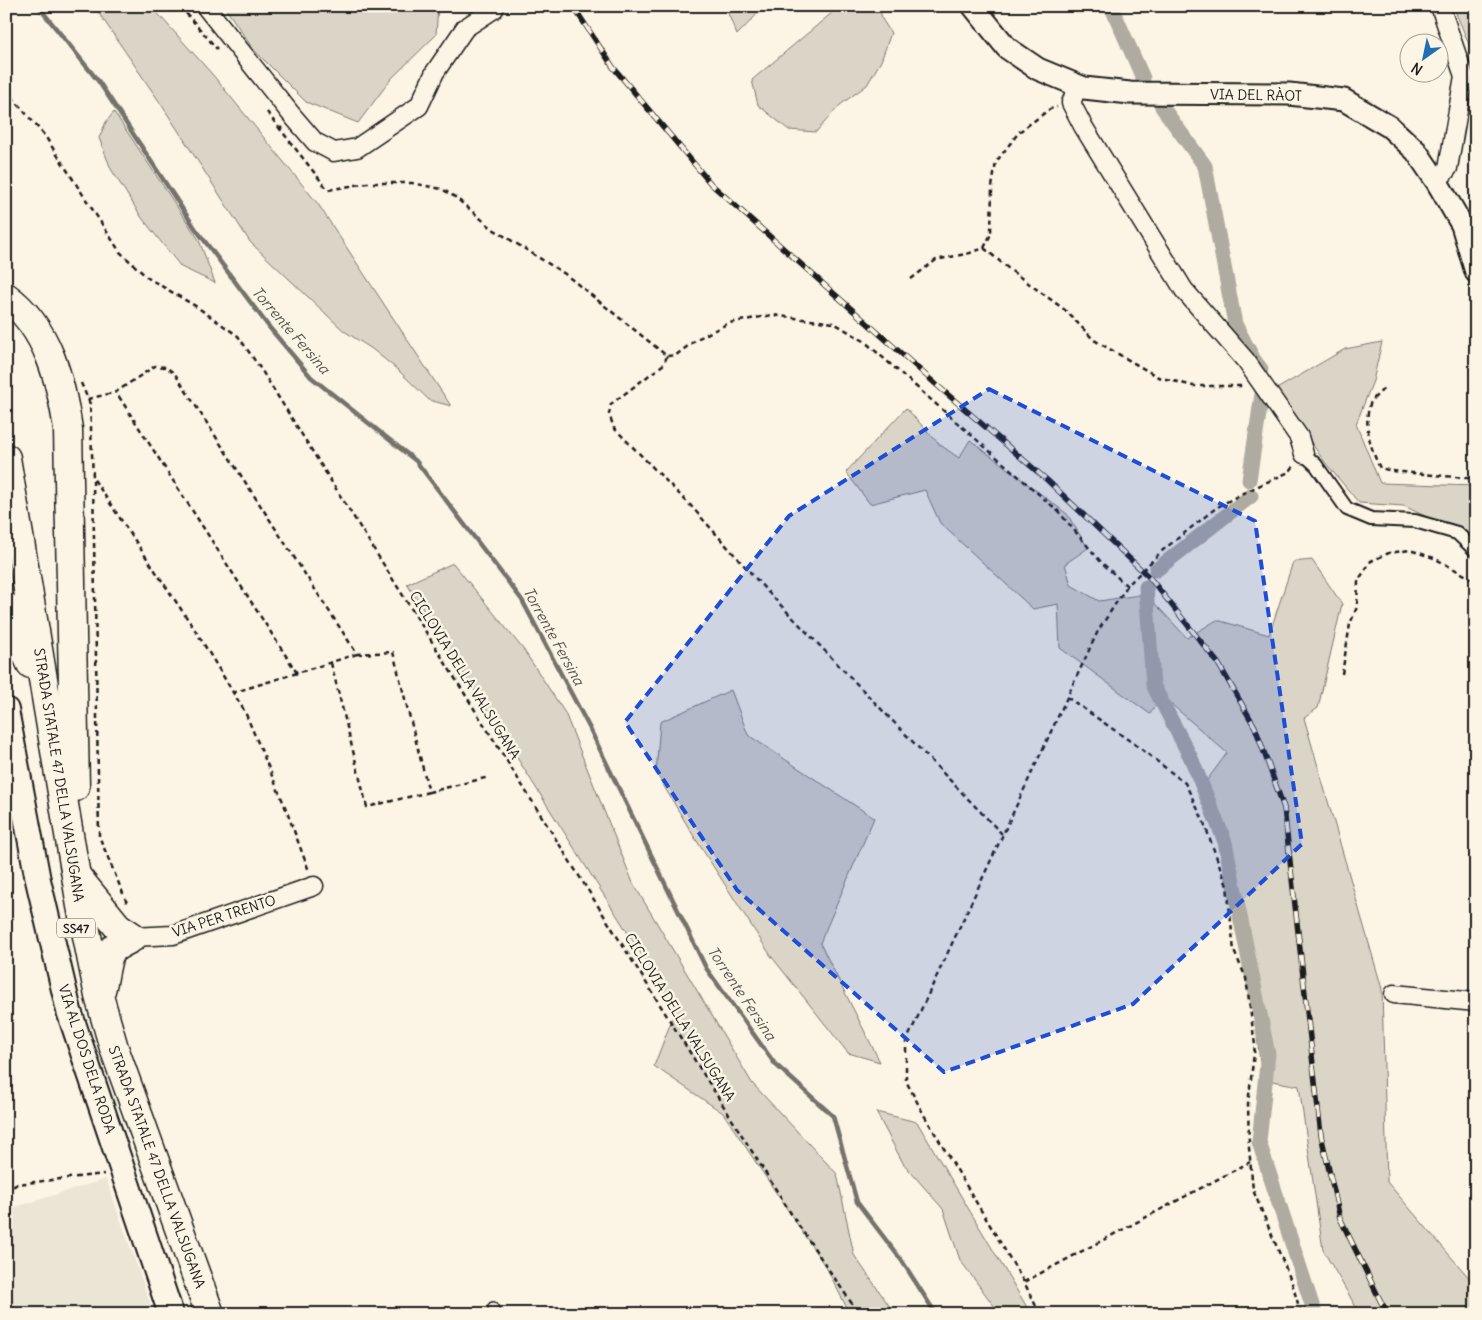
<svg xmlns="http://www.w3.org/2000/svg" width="1482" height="1320" font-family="Delius,sans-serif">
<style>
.built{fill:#ebe5d6}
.green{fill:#dbd5c8;stroke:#7c7872}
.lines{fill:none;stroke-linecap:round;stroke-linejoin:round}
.stream{stroke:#75726c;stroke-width:4.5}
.canal{stroke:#b0aba1;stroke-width:15}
.service-casing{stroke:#1c1c1c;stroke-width:12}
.pedestrian-casing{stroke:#1c1c1c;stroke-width:16}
.minor-casing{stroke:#1c1c1c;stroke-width:21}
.tertiary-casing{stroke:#1c1c1c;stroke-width:25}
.secondary-casing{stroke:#1c1c1c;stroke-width:28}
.trunk-casing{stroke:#1c1c1c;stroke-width:31}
.path{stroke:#1c1c1c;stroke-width:2.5;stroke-dasharray:5 4;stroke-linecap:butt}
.service{stroke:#fcf5e5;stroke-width:9}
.pedestrian{stroke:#fcf5e5;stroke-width:12}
.minor{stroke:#fcf5e5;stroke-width:18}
.tertiary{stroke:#fcf5e5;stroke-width:21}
.secondary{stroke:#fcf5e5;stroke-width:24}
.trunk{stroke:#fcf5e5;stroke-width:28}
.rail-casing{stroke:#1c1c1c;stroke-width:5.5}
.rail{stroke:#fcf5e5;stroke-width:4;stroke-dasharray:11;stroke-linecap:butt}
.marked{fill:#1d4ed8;fill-opacity:0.2;stroke:#1d4ed8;stroke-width:4;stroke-dasharray:10 6;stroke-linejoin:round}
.labels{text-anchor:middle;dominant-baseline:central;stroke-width:5;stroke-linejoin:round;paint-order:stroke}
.shield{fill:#fcf5e5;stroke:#5f5d58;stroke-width:1}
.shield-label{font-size:12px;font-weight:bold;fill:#1c1c1c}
.street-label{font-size:14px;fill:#1c1c1c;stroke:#fcf5e5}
.water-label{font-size:15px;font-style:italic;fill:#575551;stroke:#fcf5e5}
</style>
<rect width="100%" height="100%" fill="#fcf5e5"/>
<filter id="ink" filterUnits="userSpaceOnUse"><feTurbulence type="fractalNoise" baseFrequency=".02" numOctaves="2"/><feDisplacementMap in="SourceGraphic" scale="10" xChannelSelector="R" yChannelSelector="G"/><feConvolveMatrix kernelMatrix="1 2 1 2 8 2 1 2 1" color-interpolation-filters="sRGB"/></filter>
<g filter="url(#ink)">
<polygon class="built" points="106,1179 154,1314 6,1314 6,1210"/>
<g class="green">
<polygon points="94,6 151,6 212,74 318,204 451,406 429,400 398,370 372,349 344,331 250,242 161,104"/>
<polygon points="224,6 438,6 436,35 391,79 358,123 306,102 253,49"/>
<polygon points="725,6 765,6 737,35"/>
<polygon points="840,6 882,6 880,9 882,19 891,33 881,61 867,85 840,105 816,132 789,130 758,105 752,80"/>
<polygon points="1453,6 1476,6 1476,61"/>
<polygon points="114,112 199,240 215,283 181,267 142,218 111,169 99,138 106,122"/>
<polygon points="1382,342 1373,381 1356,424 1380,483 1476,486 1476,540 1404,506 1359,503 1324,461 1275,390 1345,349"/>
<polygon points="906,408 939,444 959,458 970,440 1067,514 1088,548 1065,564 1071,585 1099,601 1146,594 1187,638 1217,620 1269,635 1293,562 1312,560 1342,604 1318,708 1304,718 1382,989 1387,1182 1476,1286 1476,1314 1360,1314 1323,1250 1299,1086 1262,1079 1247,949 1233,851 1205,783 1227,753 1162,696 1150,714 1060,648 1058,604 1033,609 940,523 925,490 870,504 846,472"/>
<polygon points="453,563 523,649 565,713 633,883 752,1083 837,1174 854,1255 895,1314 850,1314 827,1269 723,1113 654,1066 676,1009 407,584"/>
<polygon points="731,690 748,735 874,818 820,943 880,1062 848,1053 771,956 693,835 656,773 660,722"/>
<polygon points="876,1112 917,1122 1031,1314 1000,1314 960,1260 943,1209 903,1163"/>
</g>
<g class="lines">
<polyline class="stream" points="38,6 99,82 195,228 269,327 311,377 416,461 522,600 589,727 706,968 775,1064 833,1116 857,1202 902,1261 936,1314"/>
<g class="canal">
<polyline points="1111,6 1143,78"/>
<polyline points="1162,107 1205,166 1235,324 1254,360 1261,369"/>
<polyline points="1249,480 1262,394"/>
<polyline points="1156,570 1251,496"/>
<polyline points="1146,587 1153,685 1191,758 1225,842 1268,1054 1259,1142 1315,1314"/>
</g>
<g class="service-casing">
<polyline id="service" points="493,1307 495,1314"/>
</g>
<g class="pedestrian-casing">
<polyline id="pedestrian" points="1304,454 1316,465 1347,509 1371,519 1415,521 1457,533 1476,551"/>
</g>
<g class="minor-casing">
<g id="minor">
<polyline points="205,6 291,114 315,142 334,152 357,148 419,106 435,72 465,28 494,9 494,6"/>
<polyline points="1078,85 1071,103 1083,126 1184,290 1246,361 1299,437 1304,454"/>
<polyline points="1437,182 1448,168 1464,76 1440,6"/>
<polyline points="133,937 173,935 314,886"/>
<polyline points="1394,994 1476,1002"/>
</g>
</g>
<g class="tertiary-casing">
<polyline id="tertiary" points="973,6 1007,48 1038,69 1084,88 1130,93 1289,94 1344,100 1390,127 1416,151 1437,182 1462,225 1476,272"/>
</g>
<g class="secondary-casing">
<polyline id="secondary" points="6,710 38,880 69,1011 171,1314"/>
</g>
<g class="trunk-casing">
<g id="trunk">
<path d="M 6,297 C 48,327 61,382 68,429 L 75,787"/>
<polyline points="6,458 81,906 99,996 114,1048 210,1314"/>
<polyline points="6,607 9,617 31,664"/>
<path d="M 78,878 L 118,927 L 133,937 C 127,941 117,945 112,950 C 106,957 104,981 101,990"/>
</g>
</g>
<g class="path">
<polyline points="180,6 217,49"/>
<polyline points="6,90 45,136 120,252 148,278 197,307 238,336 262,371 797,1223 859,1314"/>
<polyline points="267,112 280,129"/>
<polyline points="282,127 280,129 328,190 367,183 412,183 442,189 455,197 493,229 565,274 667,356 676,355 697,339 729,323 772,315 834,323 864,341 1058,511 1101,562 1127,586"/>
<polyline points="984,248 1009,269 1065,310 1094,340 1158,377 1193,386 1245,386"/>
<polyline points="911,279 936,260 970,253 984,248 991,234 992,187 996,162 1019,132 1050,109 1057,107"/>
<polyline points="667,356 664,364 611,404 609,414 614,428 691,506 766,590 1002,834"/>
<polyline points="81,383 90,404 93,478 197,633 245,712 284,804 309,871"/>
<path d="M 1383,389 C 1379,394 1372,399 1370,404 C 1363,425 1371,450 1380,468 L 1392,471 L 1476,479"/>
<polyline points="88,399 116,392 155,366 166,367 175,374 357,654 297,673 116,392"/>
<polyline points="93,480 99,836 127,903"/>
<polyline points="357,654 393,652 429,792 489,777"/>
<polyline points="331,663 367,807 429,792"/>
<polyline points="1342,674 1350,624 1357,607 1358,581 1371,561 1389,553 1410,550 1434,558 1476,581"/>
<polyline points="232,693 297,673"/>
<polyline points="1067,697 1140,748 1185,783 1203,820 1227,886 1234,951 1246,978 1255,1045 1248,1104 1249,1148 1253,1190 1292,1283 1301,1314"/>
<polyline points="6,1192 17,1184 104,1174"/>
<polyline points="1024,1282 1250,1162"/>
<polyline points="1040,1314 1024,1282 924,1115 906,1081 906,1042 1098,631 1127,586 1163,550 1216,508 1241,494 1289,472 1295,465"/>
</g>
<use href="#service" class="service"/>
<use href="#pedestrian" class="pedestrian"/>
<use href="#minor" class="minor"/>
<use href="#tertiary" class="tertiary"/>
<use href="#secondary" class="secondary"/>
<use href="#trunk" class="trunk"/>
<g class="rail-casing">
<polyline id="rail" points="573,6 613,67 711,184 939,387 1047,480 1150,578 1218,663 1255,727 1284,808 1321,1135 1340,1218 1382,1304 1390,1314"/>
</g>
<use href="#rail" class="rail"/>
</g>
</g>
<path class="marked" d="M 989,389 L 1255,521 L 1302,844 L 1133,1004 L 944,1072 L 737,890 L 625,722 L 789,516 Z"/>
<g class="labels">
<rect class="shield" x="57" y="918.5" width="38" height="19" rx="4"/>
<g class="shield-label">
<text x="76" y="928">SS47</text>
</g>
<g class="street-label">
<text transform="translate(1256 95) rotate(1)">VIA DEL RÀOT</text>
<text transform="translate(465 675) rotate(58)">CICLOVIA DELLA VALSUGANA</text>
<text transform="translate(59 775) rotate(81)">STRADA STATALE 47 DELLA VALSUGANA</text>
<text transform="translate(224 916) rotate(-18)">VIA PER TRENTO</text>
<text transform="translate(680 1017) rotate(58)">CICLOVIA DELLA VALSUGANA</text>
<text transform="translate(87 1059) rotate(72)">VIA AL DOS DELA RODA</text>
<text transform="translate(157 1167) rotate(70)">STRADA STATALE 47 DELLA VALSUGANA</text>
</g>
<g class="water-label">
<text transform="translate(291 330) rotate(49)">Torrente Fersina</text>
<text transform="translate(554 636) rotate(61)">Torrente Fersina</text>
<text transform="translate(742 993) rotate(56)">Torrente Fersina</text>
</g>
</g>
<rect width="1482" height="1320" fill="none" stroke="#fcf5e5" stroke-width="25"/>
<rect x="12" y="12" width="1457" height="1295" fill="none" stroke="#1c1c1c" stroke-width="2" filter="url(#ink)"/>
<g transform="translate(1424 58) rotate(213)"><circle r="24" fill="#fcf5e5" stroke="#a29e95"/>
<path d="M0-4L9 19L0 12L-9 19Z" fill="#1f6fb2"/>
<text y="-8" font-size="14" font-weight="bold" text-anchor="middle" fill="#1c1c1c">N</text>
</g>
</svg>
